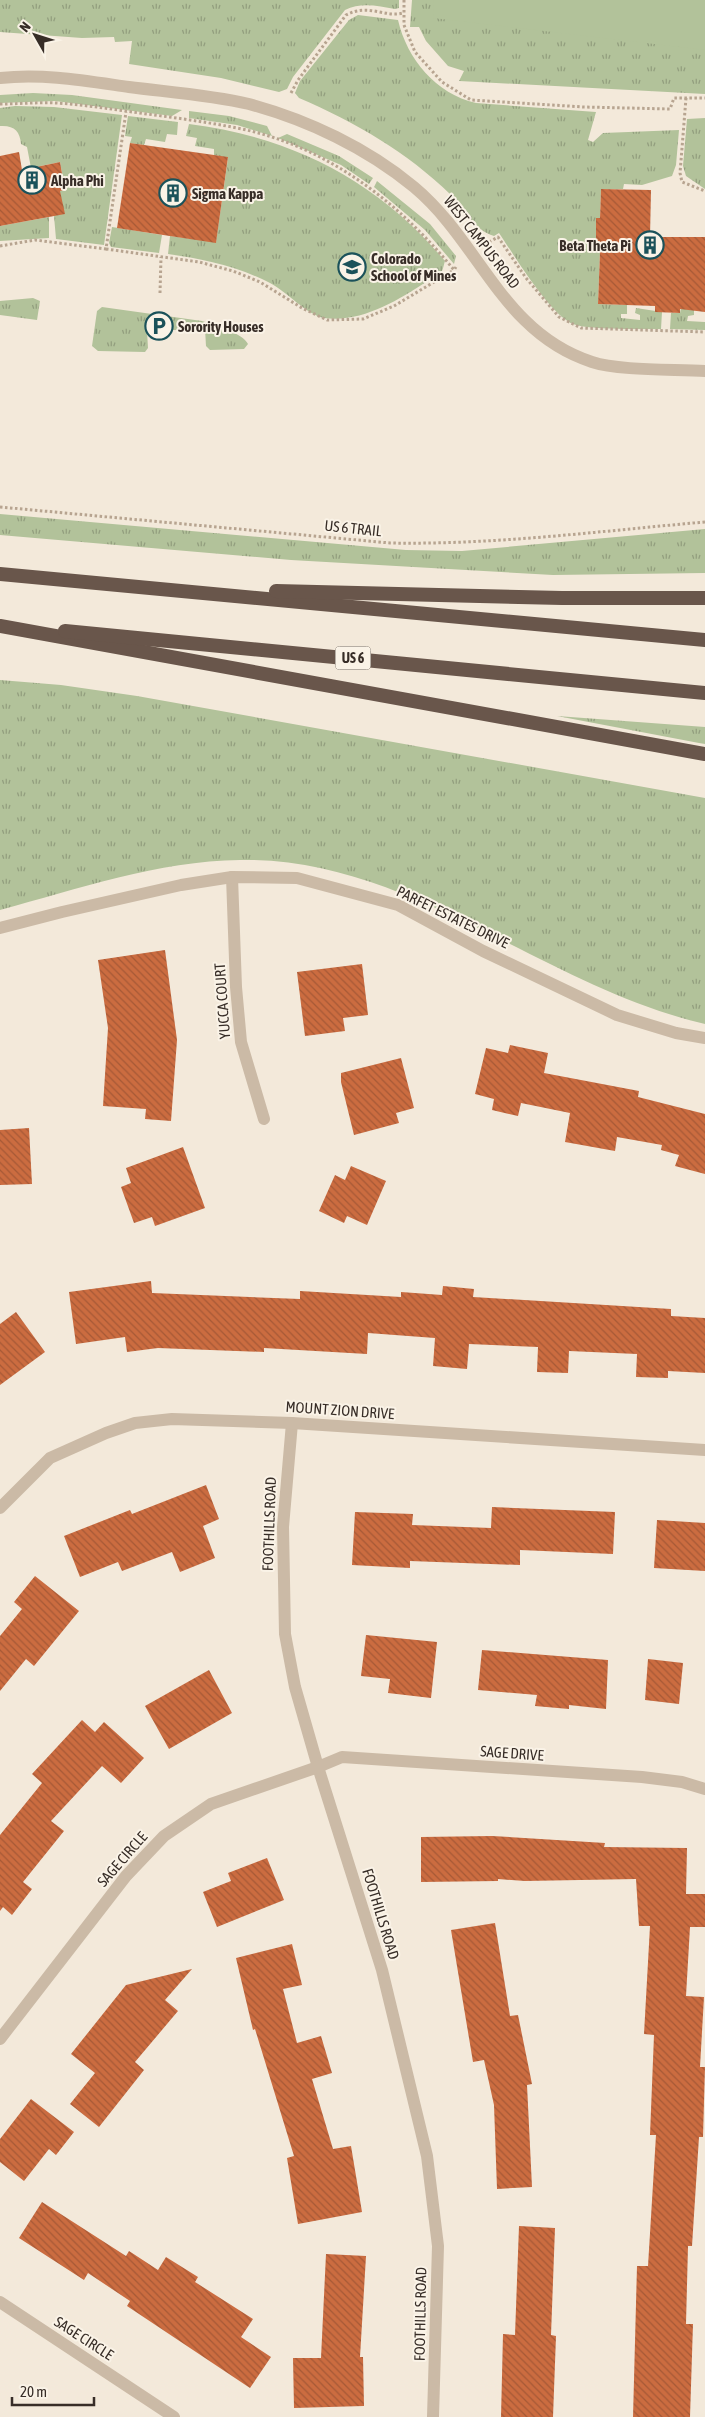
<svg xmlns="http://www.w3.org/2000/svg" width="705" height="2417" font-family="'Asap Condensed',sans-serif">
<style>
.grass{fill:url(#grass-tufts)}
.garden{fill:#b2c29a}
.building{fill:url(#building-back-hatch)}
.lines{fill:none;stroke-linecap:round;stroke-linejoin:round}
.path{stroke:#b7a490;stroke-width:3;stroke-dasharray:2.5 2.5;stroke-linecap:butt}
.minor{stroke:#cbbaa6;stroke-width:12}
.trunk{stroke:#69564b;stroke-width:14}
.labels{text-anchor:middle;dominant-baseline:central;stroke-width:4;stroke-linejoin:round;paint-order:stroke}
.shield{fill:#faf3e7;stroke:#726861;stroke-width:1}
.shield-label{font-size:14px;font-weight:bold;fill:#372d27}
.poi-label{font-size:15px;font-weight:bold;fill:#372d27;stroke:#faf3e7;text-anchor:start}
.street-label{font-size:15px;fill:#372d27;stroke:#faf3e7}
</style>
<defs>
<pattern id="grass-tufts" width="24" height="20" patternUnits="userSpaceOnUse" patternTransform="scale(1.25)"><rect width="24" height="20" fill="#b2c29a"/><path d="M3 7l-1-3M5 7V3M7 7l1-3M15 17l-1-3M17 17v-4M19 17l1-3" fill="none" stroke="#929e7e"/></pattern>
<pattern id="building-back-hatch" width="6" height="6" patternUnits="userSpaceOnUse" patternTransform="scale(1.25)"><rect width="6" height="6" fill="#cb6c40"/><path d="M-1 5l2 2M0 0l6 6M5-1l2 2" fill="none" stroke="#a65936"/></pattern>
</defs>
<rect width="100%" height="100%" fill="#f3e9da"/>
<g class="grass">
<path d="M 0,0 L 399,0 L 399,8 L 395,9 C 378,6 361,2 345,10 L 293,77 L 287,89 L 279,92 L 221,78 L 129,64 L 132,41 L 115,42 L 114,37 L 82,38 L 0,32 Z"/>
<polygon points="412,0 705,0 705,94 459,81 464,71 448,66 426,41 419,27 410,27"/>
<path d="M 358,15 L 398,20 C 407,59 436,94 476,103 L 596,112 L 588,140 L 593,142 L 603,133 L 679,130 L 676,165 L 672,176 L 642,185 L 624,184 L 623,189 L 601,189 L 600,218 L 596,218 L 596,252 L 600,252 L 598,304 L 627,305 L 627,314 L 621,314 L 621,318 L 640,320 L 640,315 L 635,313 L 636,308 L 662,312 L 661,329 C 642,329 588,330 573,324 C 550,315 514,255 499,233 L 494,236 C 475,231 464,208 451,195 C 407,152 355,122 299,98 L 295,93 L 300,81 L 349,20 Z"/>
<polygon points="33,93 72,95 182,110 172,116 55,101 0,103 0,95"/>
<path d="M 15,106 L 54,107 L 122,115 L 104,245 L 56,239 L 54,216 L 60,191 L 65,189 L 60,162 L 31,168 L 27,147 L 21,144 C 20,131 14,125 0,126 L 0,108 Z"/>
<polygon points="189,111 229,116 267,126 272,136 237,125 189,118"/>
<polygon points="128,116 178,122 177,135 167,134 165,142 146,139 144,145 130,143 132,137 125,136"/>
<polygon points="705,118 705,189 686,176 683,166 687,119"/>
<path d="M 189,124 C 292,137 378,181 445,261 C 444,264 443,269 442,271 C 439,276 431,279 426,282 C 397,301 361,323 324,318 C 307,315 286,291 270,283 C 237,266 203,259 168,254 L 170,236 L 216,242 L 228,158 L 214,155 L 214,149 L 195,146 L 197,138 L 186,136 Z"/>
<polygon points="287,134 339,156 373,178 369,184 341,165 278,138"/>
<polygon points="377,181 430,224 456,256 454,264 425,230 374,187"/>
<polygon points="49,217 49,238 0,241 0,226"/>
<polygon points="112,227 162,235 159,253 111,247 109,243"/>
<polygon points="33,298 40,301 37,320 0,315 0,301"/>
<path d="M 102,307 L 202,321 C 213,324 243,333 248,344 L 244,349 L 210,350 L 206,346 L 205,329 L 147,331 L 148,348 L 145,352 L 98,351 L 92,346 L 97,311 Z"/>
<polygon points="681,308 694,310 694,315 688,316 687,321 705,322 705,330 670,329 671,313 680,313"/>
<polygon points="0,514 406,550 462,551 705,529 705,573 553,575 291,560 0,535"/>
<path d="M 0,680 L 61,685 L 137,696 L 705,798 L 705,1024 C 544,987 410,857 240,860 C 158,861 78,889 0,910 Z"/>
<polygon points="557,716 705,727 705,744 699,743"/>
</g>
<polygon class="garden" points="434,0 705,0 705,50 433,18"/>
<g class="building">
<polygon points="130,143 228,157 216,243 117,228"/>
<polygon points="19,152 22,170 60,162 65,190 60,191 65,214 0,226 0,156"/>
<polygon points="601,189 651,190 650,237 705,237 705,312 680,309 680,313 655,312 655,306 598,304 600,252 596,252 596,218 600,218"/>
<polygon points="165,950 177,1040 171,1121 145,1119 146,1109 103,1106 108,1028 98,960"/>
<polygon points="362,964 368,1015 343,1018 345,1031 305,1036 297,972"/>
<polygon points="510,1045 548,1053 544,1073 639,1091 638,1097 705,1114 705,1174 675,1166 679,1155 661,1150 662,1145 617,1137 615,1151 565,1142 570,1113 521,1103 518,1116 492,1110 494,1099 475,1094 486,1048 508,1053"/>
<polygon points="401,1058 414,1108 396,1113 399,1123 354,1135 341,1082 341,1073"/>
<polygon points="29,1128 32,1184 0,1185 0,1130"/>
<polygon points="183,1147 205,1208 155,1226 152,1217 134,1223 121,1187 131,1183 126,1168"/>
<polygon points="351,1166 386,1181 367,1225 347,1216 344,1223 319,1211 335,1175 345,1180"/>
<polygon points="151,1281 152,1293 300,1299 300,1291 401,1297 401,1292 442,1295 443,1286 474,1289 473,1297 671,1309 671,1316 705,1318 705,1373 668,1371 668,1378 636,1377 637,1354 569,1351 568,1373 537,1372 538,1347 469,1344 467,1369 433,1366 435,1338 368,1333 367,1354 264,1348 264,1352 158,1348 127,1352 125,1337 76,1344 69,1292"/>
<polygon points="16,1312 45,1352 0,1385 0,1324"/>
<polygon points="206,1485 219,1519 203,1526 215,1558 180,1572 172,1552 122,1571 118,1562 80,1577 64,1536 130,1510 132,1514"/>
<polygon points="492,1507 615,1512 613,1554 520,1550 520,1565 410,1561 410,1568 352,1565 355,1512 413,1514 412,1525 491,1528"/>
<polygon points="657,1520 705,1523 705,1571 654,1568"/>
<polygon points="35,1576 79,1611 34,1666 26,1659 0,1691 0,1636 22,1609 14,1602"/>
<polygon points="366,1635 437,1642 431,1698 388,1693 390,1679 361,1676"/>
<polygon points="482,1650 608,1660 606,1709 569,1705 569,1709 535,1706 537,1695 478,1690"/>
<polygon points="648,1659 683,1663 679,1704 645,1700"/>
<polygon points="209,1670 232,1713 169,1749 145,1706"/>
<polygon points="82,1720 95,1732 104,1722 144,1758 121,1783 102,1766 51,1821 64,1831 23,1882 32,1889 12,1915 3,1907 0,1911 0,1835 42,1783 32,1774"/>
<polygon points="492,1836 605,1843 604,1847 687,1848 686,1894 705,1894 705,1927 690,1927 686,1996 704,1997 700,2067 705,2067 703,2137 699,2137 692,2246 688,2246 686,2324 693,2324 690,2417 633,2417 637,2266 648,2266 656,2135 650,2135 654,2035 644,2034 650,1926 639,1926 636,1879 525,1881 498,1879 498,1881 421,1882 421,1837"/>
<polygon points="267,1858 284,1900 217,1927 203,1892 231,1881 228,1873"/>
<polygon points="495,1923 510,2016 518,2015 532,2084 527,2085 532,2187 497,2189 494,2105 484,2060 473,2062 451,1930"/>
<polygon points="292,1944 302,1985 283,1989 297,2043 321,2036 332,2073 312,2079 333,2149 351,2146 362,2212 298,2224 287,2158 294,2156 255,2029 253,2030 236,1958"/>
<polygon points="192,1969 165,2000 178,2011 135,2062 144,2070 99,2127 70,2104 95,2073 71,2054 126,1985"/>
<polygon points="31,2099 74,2132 56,2155 49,2149 24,2181 0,2162 0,2139"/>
<polygon points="42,2202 126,2256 129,2251 158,2270 166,2257 198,2277 195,2282 253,2319 241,2337 271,2357 250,2388 127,2306 130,2301 88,2273 84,2280 19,2238"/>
<polygon points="519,2226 555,2228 551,2335 556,2336 553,2417 501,2417 503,2334 515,2335"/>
<polygon points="326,2254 366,2256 360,2357 363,2357 364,2406 294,2408 293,2358 321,2358"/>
</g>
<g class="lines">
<g class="path">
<polyline points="404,0 404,25 415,52 442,82 471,100 584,107 670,109 674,98 705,98"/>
<path d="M 291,93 L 298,80 L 346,15 C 368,3 386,18 403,13"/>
<polyline points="686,98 680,173 682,182 705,191"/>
<path d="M 0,104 C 19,104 38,102 57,103 C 87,105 117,110 147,114 C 177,118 207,122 237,128 C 325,145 398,201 454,270 L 456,267"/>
<polyline points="489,242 498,237 526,278 559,317 581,328 705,332"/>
<polyline points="0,246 35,240 106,249 126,112"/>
<polyline points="106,249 199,262 233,271 260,282 302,308 327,320 363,319 394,306 454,270"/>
<polyline points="160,293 161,257"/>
<path d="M 0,507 L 390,543 C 495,545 600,531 705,522"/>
</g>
<g class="minor">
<path d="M 0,78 C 43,73 87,81 129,87 C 168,92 210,95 249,104 C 308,120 367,148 414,187 C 480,242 502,333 592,362 C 619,371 675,369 705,371"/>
<polyline points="232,877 236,987 241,1042 264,1119"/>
<polyline points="0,928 62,912 181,885 232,877 297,878 398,905 483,951 617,1015 676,1033 705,1038"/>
<polyline points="292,1423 283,1527 285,1634 295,1687 318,1767 382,1970 427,2156 438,2246 433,2417"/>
<polyline points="0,1508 50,1458 106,1433 135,1423 172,1419 292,1423 705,1450"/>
<polyline points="0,2039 126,1876 164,1836 211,1804 318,1767 342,1757 642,1777 682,1782 705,1789"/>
<polyline points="0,2302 174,2417"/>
</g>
<g class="trunk">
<polyline points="0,574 705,640"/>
<polyline points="276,591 562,598 705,598"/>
<polyline points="0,626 705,754"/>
<polyline points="65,631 705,693"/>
</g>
</g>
<defs>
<g id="building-ring" transform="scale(1.4375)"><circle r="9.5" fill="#faf3e7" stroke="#1b525a" stroke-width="1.5"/><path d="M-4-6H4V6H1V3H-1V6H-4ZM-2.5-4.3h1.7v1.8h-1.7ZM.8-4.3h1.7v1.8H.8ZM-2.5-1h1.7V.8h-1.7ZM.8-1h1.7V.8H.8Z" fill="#1b525a"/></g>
<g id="university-ring" transform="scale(1.4375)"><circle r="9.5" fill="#faf3e7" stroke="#1b525a" stroke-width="1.5"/><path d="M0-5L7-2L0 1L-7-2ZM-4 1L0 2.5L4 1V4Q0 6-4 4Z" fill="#1b525a"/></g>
<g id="parking-ring" transform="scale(1.4375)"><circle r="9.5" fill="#faf3e7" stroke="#1b525a" stroke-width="1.5"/><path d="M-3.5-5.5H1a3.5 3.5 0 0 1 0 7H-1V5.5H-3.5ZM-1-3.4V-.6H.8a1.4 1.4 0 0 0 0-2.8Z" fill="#1b525a"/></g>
</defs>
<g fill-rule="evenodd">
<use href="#building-ring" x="32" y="180"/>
<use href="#building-ring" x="173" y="193"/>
<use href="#building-ring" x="650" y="245"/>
<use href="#university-ring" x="352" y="267"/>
<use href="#parking-ring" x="159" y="326"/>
</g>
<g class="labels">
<rect class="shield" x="335.5" y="646.5" width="35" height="23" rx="4"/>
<g class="shield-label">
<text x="353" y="658">US 6</text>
</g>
<g class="poi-label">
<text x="51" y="180">Alpha Phi</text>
<text x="192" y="193">Sigma Kappa</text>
<text x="631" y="245" text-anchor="end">Beta Theta Pi</text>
<text x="371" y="258">Colorado<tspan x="371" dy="17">School of Mines</tspan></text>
<text x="178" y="326">Sorority Houses</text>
</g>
<g class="street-label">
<text transform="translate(482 242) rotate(52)">WEST CAMPUS ROAD</text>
<text transform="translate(353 528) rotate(6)">US 6 TRAIL</text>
<text transform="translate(453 917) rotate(26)">PARFET ESTATES DRIVE</text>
<text transform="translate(222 1001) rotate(-94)">YUCCA COURT</text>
<text transform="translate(340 1410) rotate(4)">MOUNT ZION DRIVE</text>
<text transform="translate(269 1524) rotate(-88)">FOOTHILLS ROAD</text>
<text transform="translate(512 1753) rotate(4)">SAGE DRIVE</text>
<text transform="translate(122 1859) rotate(-49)">SAGE CIRCLE</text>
<text transform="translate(381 1914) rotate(73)">FOOTHILLS ROAD</text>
<text transform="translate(420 2314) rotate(-89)">FOOTHILLS ROAD</text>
<text transform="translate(84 2338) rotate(33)">SAGE CIRCLE</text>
</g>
</g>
<g transform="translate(35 35) rotate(309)" stroke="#faf3e7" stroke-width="4" paint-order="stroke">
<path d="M0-4L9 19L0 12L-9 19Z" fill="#372d27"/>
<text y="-8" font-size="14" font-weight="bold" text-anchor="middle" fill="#372d27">N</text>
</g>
<path d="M12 2397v8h82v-8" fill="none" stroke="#372d27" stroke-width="2.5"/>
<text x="20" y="2397" font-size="15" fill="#372d27" stroke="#faf3e7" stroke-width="4" paint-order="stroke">20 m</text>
</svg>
